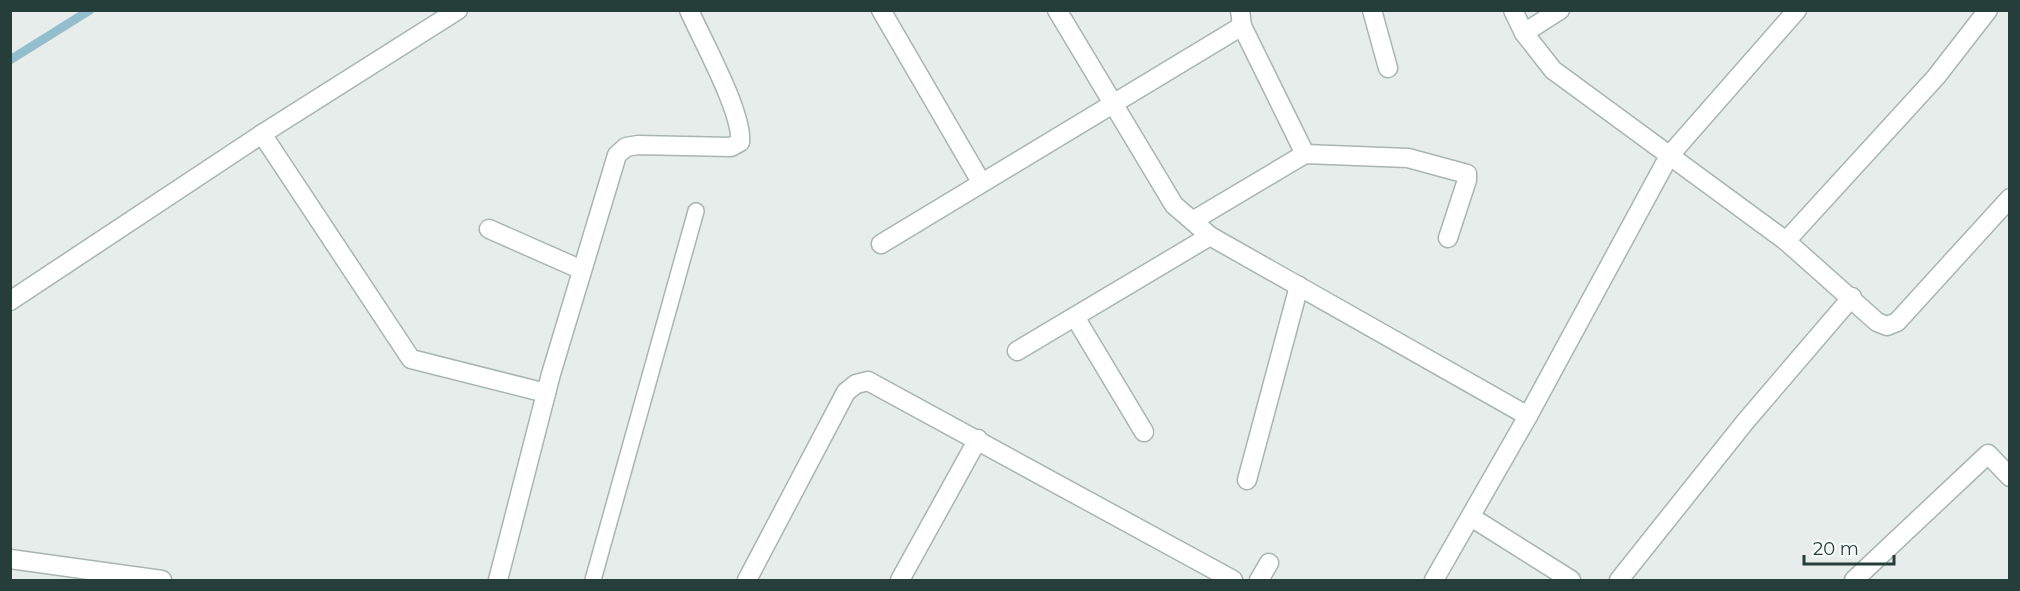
<svg xmlns="http://www.w3.org/2000/svg" width="2020" height="591" font-family="Montserrat,sans-serif">
<style>
.lines{fill:none;stroke-linecap:round;stroke-linejoin:round}
.stream{stroke:#93becd;stroke-width:9}
.lane-casing{stroke:#a9b5b2;stroke-width:18}
.street-casing{stroke:#a9b5b2;stroke-width:21}
.lane{stroke:#fff;stroke-width:15}
.street{stroke:#fff;stroke-width:18}
</style>
<rect width="100%" height="100%" fill="#e6edeb"/>
<g class="lines">
<polyline class="stream" points="10,60 90,10"/>
<g class="lane-casing">
<polyline id="lane" points="593,580 696,211"/>
</g>
<g class="street-casing">
<g id="street">
<polyline points="881,10 981,182"/>
<polyline points="1057,10 1174,205 1210,236 1528,416 1669,156 1797,10"/>
<polyline points="1240,10 1242,26 1305,154"/>
<polyline points="1372,10 1388,68"/>
<polyline points="1513,10 1524,33 1553,70 1786,241 1877,322 1887,326 1897,322 2010,198"/>
<polyline points="1524,33 1560,10"/>
<polyline points="262,134 411,359 546,393"/>
<polyline points="1194,220 1305,154 1408,158 1467,174 1467,180 1448,238"/>
<polyline points="489,229 582,270"/>
<polyline points="1786,241 1936,77 1988,10"/>
<polyline points="881,244 1242,26"/>
<polyline points="10,301 262,134 458,10"/>
<polyline points="1075,317 1144,432"/>
<polyline points="1017,351 1210,236"/>
<polyline points="1247,480 1299,286"/>
<polyline points="1471,517 1571,580"/>
<polyline points="10,559 162,580"/>
<path d="M 498,580 L 551,374 L 617,155 L 626,147 L 638,145 L 731,147 L 740,142 C 743,113 702,40 689,10"/>
<polyline points="747,580 846,392 856,384 868,381 1233,580"/>
<polyline points="900,580 978,439"/>
<polyline points="1259,580 1269,563"/>
<polyline points="1434,580 1528,416"/>
<polyline points="1619,580 1745,422 1852,297"/>
<polyline points="1854,580 1988,454 2010,477"/>
</g>
</g>
<use href="#lane" class="lane"/>
<use href="#street" class="street"/>
</g>
<rect width="2020" height="591" fill="none" stroke="#263e3a" stroke-width="24"/>
<path d="M1804 555v9h90v-9" fill="none" stroke="#263e3a" stroke-width="3"/>
<text x="1813" y="555" font-size="18" fill="#263e3a" stroke="#f6faf8" stroke-width="4.5" paint-order="stroke">20 m</text>
</svg>
